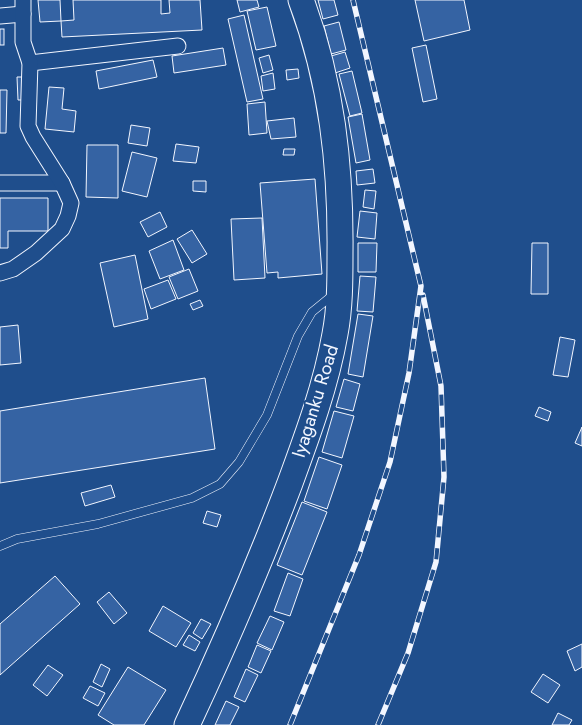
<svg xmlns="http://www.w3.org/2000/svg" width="582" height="725" font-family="Jost,sans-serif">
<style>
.building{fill:#3563a3;stroke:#f2f6ff}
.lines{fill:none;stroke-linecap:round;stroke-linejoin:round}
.service-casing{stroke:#f2f6ff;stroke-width:9}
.minor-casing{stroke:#f2f6ff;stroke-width:17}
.trunk-casing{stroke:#f2f6ff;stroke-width:27}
.service{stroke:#1f4e8c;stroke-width:8}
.minor{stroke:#1f4e8c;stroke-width:15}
.trunk{stroke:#1f4e8c;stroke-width:25}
.rail-casing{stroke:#f2f6ff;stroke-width:5.5}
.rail{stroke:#1f4e8c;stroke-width:4;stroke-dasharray:11;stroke-linecap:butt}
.labels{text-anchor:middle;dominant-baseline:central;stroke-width:4;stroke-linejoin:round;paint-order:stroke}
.street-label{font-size:19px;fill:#f2f6ff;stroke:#1f4e8c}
</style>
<rect width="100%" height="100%" fill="#1f4e8c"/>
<g class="building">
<polygon points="38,0 60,0 61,21 40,22"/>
<polygon points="73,0 161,0 161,14 170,13 169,0 200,0 202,30 62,37 61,21 74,20"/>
<polygon points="237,0 257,0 259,7 240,12"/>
<polygon points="318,0 334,0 338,15 323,19"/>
<polygon points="415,0 464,0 470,30 424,41"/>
<polygon points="267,7 276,46 256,50 247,11"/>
<polygon points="244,15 263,99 247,102 228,19"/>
<polygon points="339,22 346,50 331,54 324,26"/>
<rect x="0" y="29" width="4" height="16"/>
<polygon points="426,45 437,99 423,102 412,48"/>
<polygon points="223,48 226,65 174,73 172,56"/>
<polygon points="345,52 350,68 335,73 331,56"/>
<polygon points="269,55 273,70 263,73 259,58"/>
<polygon points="153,60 157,77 99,89 96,71"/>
<polygon points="298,69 299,78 287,80 286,70"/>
<polygon points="352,71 362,113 350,116 339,74"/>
<polygon points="273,73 275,89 263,91 261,76"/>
<polygon points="17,77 23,77 24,100 18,100"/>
<polygon points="49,87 64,88 62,109 76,111 74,132 45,129"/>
<polygon points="0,90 7,90 6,133 0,133"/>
<polygon points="265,102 267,133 249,135 247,104"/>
<polygon points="362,114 370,160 356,163 348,117"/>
<polygon points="294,118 296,137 271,139 267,121"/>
<polygon points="131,125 150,128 147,146 128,143"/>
<polygon points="176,144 199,147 196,163 173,161"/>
<polygon points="87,145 118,145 118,198 86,197"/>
<polygon points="284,149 295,149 294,155 283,155"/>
<polygon points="132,152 157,158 147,197 122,191"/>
<polygon points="373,169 375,183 357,185 356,171"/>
<polygon points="315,179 322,274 278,278 278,272 267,273 260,183"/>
<polygon points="193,181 206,181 206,192 193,191"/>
<polygon points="365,190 376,191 374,209 363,207"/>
<polygon points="0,198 48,198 48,231 8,231 8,248 0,248"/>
<polygon points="360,211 377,213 375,239 357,237"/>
<polygon points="160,212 167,227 148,237 140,222"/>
<polygon points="262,218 265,278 234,280 231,219"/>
<polygon points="192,230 207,254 192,263 177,239"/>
<polygon points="173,240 184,270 160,279 149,251"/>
<polygon points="358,243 377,243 376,272 358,272"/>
<polygon points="532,243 548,243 548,294 531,294"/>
<polygon points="135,255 148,319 114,327 100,263"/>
<polygon points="189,269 198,291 178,299 169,277"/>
<polygon points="360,276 376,277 373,312 357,311"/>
<polygon points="168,280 176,299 151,309 144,289"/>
<polygon points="200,300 203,306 193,310 190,304"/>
<polygon points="358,314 373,316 363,377 348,374"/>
<polygon points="18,325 21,363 0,365 0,327"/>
<polygon points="560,337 575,340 568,377 553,375"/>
<polygon points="205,378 215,449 0,483 0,411"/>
<polygon points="344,379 360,384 353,411 336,407"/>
<polygon points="539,407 551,412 548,421 535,416"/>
<polygon points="334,411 354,416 342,458 322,452"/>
<polygon points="582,427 582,446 575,443"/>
<polygon points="319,457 342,465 327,509 304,501"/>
<polygon points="111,485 115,497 85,506 81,493"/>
<polygon points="302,502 327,512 302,575 277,565"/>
<polygon points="207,511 221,515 217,527 203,523"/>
<polygon points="288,573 303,579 290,616 274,611"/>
<polygon points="55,576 80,604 0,675 0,624"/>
<polygon points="109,592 127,613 114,624 97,602"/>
<polygon points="163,606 191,623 176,647 149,631"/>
<polygon points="270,616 284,622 272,650 257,643"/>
<polygon points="201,619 211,624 202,639 193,633"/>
<polygon points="189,635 200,642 195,651 183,645"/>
<polygon points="582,644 582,667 575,671 567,651"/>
<polygon points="257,645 271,651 261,673 248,667"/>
<polygon points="101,664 110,669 102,687 93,682"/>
<polygon points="48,665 63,675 47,696 33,685"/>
<polygon points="128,667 166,690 144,725 114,725 98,715"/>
<polygon points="246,669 258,675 245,702 234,697"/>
<polygon points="543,674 560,685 548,703 531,692"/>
<polygon points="90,686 105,693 98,706 83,698"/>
<polygon points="226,701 239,707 230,725 215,725"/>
<polygon points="558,713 572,720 569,725 552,725"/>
</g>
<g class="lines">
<g class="service-casing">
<polyline id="service" points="0,546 17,539 98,524 192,498 220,484 239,462 267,415 298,336 312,312 334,294"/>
</g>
<g class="minor-casing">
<g id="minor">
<polyline points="0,16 23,14"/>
<polyline points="30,63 178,46"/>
<polyline points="0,183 62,183"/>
<polyline points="0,273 13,269 36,253 62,229 68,216 71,203 62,183 33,137 28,126 30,63 23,42 23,0"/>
</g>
</g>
<g class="trunk-casing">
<path id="trunk" d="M 187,725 C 224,646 259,565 290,483 C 308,434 326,385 335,334 C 340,308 340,281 340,254 C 341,166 332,83 301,0"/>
</g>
<use href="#service" class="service"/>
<use href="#minor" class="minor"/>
<use href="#trunk" class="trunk"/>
<g class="rail-casing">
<g id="rail">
<polyline points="290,725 359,555 390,462 409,373 421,286 353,0"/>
<polyline points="378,725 408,653 436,562 444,477 441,386 423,295"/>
</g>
</g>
<use href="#rail" class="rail"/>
</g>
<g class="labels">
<g class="street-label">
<text transform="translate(315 401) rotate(-73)">Iyaganku Road</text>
</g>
</g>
</svg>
